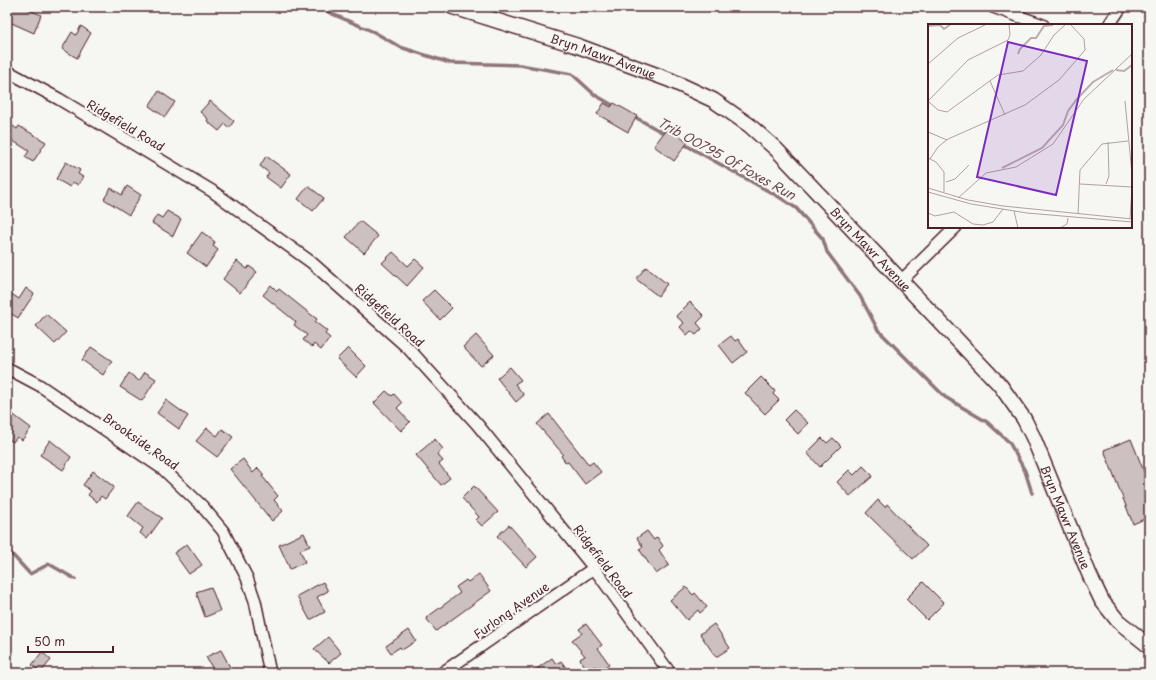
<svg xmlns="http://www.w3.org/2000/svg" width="1156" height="680" font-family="'Playpen Sans',sans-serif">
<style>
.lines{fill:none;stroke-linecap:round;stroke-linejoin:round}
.stream{stroke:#8e747a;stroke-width:3.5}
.building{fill:#ccc1c0;stroke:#4a1f2b}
.minor-casing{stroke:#4a1f2b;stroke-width:14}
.major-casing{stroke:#4a1f2b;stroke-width:17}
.minor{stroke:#f6f6f2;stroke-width:11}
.major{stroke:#f6f6f2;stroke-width:14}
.labels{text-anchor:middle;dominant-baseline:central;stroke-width:4;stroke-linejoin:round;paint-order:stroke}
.street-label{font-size:12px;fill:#4a1f2b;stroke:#f6f6f2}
.water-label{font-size:13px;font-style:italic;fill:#6c4a52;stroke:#f6f6f2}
.inset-river{fill:none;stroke:#bbadae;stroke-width:2}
.inset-road{fill:none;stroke:#b1a0a2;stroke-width:1}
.view{fill:#7b2cbf;fill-opacity:0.15;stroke:#7b2cbf;stroke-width:2}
.inset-edge{fill:none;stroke:#4a1f2b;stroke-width:2}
</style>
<rect width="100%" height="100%" fill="#f6f6f2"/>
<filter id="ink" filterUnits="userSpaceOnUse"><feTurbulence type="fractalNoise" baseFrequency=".025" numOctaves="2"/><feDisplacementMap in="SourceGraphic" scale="8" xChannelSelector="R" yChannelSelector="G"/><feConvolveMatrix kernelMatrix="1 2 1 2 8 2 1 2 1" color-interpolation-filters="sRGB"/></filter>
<g filter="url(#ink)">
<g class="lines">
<g class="stream">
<polyline points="322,7 330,13 374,32 400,47 450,63 520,65 572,74 595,95 616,107"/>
<polyline points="633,116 667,135"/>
<polyline points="682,143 779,197 796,208 823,239 827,252 860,296 878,330 945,397 987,422 1009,442 1025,471 1032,493"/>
<polyline points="7,549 30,574 49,564 75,579"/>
</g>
</g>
<g class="building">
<polygon points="7,7 23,7 41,15 34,33 7,21"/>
<polygon points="81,26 91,33 77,58 62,49 72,32 76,35"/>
<polygon points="159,91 175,102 165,117 149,106"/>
<polygon points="210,101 234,121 229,128 225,124 219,131 207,121 208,119 200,112"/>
<polygon points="604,103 611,107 614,103 637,116 628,132 597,114"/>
<polygon points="7,122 17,129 19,126 46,142 33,162 25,157 29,151 7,137"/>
<polygon points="668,127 688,142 674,161 654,146"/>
<polygon points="266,156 291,174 281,188 266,177 269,173 260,166"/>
<polygon points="66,162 80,170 78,174 83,177 78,185 73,182 70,187 56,179"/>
<polygon points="127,186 141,195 129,215 104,199 111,188 122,195"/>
<polygon points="308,186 324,198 313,211 298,199"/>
<polygon points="167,211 181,219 173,236 152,223 157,215 162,218"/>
<polygon points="360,221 378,236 364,253 346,237"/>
<polygon points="202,232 215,242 213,246 218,250 206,267 187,253"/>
<polygon points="393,252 408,266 415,259 424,267 407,286 382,263"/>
<polygon points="237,261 247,269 249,266 257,272 240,293 223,279"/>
<polygon points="646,267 667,284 658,296 636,279"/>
<polygon points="271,285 277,291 279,289 309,313 317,319 315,322 327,331 325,334 330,338 321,350 314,344 312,347 303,340 307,335 294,325 296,322 263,295"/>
<polygon points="26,288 34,294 18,318 7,311 7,291 19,299"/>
<polygon points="434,290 452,308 440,320 422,301"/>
<polygon points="690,302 704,316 697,323 702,329 696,335 691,331 687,335 680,327 684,323 676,316"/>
<polygon points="46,314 66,332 55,344 36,326"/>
<polygon points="476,335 494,355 481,366 463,347"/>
<polygon points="731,336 735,341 738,339 747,352 733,363 719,345"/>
<polygon points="91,347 112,361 103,375 82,360"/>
<polygon points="348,348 366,366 356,377 337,359"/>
<polygon points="510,367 521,380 515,384 524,395 516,402 497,378"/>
<polygon points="145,372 156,379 142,401 120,387 129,373 139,381"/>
<polygon points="761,377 775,391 773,394 779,400 765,414 745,393"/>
<polygon points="386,391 392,396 394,394 402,403 397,408 410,422 401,431 374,403"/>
<polygon points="166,400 188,416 179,429 157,413"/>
<polygon points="7,410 31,428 22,440 17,437 13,442 7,438"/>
<polygon points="794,410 808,423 798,434 784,420"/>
<polygon points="549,414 589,465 593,462 601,472 585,484 568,462 566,463 561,456 563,454 537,424"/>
<polygon points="207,428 217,436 222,429 233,437 217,457 196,441"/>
<polygon points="822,438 827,443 833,438 841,446 820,467 807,453"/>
<polygon points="435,439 443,449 437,454 443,461 439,464 450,478 441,485 416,455"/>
<polygon points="1131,439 1149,484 1149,517 1133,524 1104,450"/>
<polygon points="50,440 71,457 63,470 40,455"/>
<polygon points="243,459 253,473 258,468 264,475 262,476 278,496 274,500 283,511 272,521 230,469"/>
<polygon points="863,466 873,476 850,496 837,482 849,470 854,475"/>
<polygon points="93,471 114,487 105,499 101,496 97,502 88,495 91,491 83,485"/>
<polygon points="474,486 498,512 482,526 476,520 479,517 462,498"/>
<polygon points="878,500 885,507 887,504 927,546 913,559 866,513"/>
<polygon points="138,502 162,518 147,539 140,533 143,528 128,516"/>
<polygon points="509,525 537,557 526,567 497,536"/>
<polygon points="647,531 654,540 657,537 663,546 659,550 669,565 656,574 639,549 643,547 637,538"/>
<polygon points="304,533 310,546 300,550 305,562 290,569 279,545"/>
<polygon points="187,544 202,565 189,574 174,553"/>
<polygon points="479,574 491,591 436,631 426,618 460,593 456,587 466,580 468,582"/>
<polygon points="323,582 328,591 317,597 325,612 310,620 297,596"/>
<polygon points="923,582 944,603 927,620 906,599"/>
<polygon points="211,587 220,611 205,617 196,592"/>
<polygon points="686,587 693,595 695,593 707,607 700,613 698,610 687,620 670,600"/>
<polygon points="586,624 602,645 598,648 609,664 599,671 595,666 588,671 580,659 585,656 572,640 582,633 579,629"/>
<polygon points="714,624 730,648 716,657 700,634"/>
<polygon points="409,630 416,641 402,650 400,647 391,653 386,646"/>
<polygon points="328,637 341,653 329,663 314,649"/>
<polygon points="221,650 233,673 215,673 206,657"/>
<polygon points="42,652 51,660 41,672 32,665"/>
<polygon points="552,658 556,664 561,661 570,673 531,673"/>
</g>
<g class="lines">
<g class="minor-casing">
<g id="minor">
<polyline points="993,7 1043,25"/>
<polyline points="1109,25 1121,7"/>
<polyline points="7,71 59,99 212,191 311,262 408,348 477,424 594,568 670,673"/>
<polyline points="902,280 956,227"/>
<polyline points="7,368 39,385 163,469 202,506 223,531 247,578 255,601 270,673"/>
<polyline points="442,673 594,568"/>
</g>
</g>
<g class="major-casing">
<g id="major">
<path id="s1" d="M 453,7 L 578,46 L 670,80 L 713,100 L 749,125 L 776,149 L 1000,385 L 1024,419 L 1033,437 L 1090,576 L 1102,601 L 1118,621 L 1149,646"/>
</g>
</g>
<use href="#minor" class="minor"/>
<use href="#major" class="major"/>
</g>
</g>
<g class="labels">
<g class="street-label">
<text stroke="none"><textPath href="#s1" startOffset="158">Bryn Mawr Avenue</textPath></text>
<text transform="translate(126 125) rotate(31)">Ridgefield Road</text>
<text stroke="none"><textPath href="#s1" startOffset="494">Bryn Mawr Avenue</textPath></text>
<text transform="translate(390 315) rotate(42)">Ridgefield Road</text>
<text transform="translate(141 441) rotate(35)">Brookside Road</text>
<text stroke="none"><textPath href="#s1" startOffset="830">Bryn Mawr Avenue</textPath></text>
<text transform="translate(603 561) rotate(53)">Ridgefield Road</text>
<text transform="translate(511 610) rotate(-35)">Furlong Avenue</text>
</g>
<g class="water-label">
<text transform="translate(727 158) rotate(29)">Trib 00795 Of Foxes Run</text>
</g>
</g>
<g transform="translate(928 24)">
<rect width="204" height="204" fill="#f6f6f2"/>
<path class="inset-river" d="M 0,2 L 12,1 L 16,5 L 23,0M 90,30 L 92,25 L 103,14 L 108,14 L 116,2 L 125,1M 188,46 L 196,47 L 204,41M 74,144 L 114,124 L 135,101 L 140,87 L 149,75 L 165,58 L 185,46"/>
<path class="inset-road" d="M 0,40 L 30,14 L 59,0M 62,57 L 77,91M 0,77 L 10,86 L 19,88 L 70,51 L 95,47 L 113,31 L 126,11 L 138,0M 0,77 L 40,36 L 80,16 L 82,11 L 81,0M 197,77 L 204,150M 0,108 L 19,116M 0,134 L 8,138 L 16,148 L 16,168M 2,135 L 10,123 L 20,115 L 97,81 L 131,56 L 157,26 L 156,15 L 142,0M 18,158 L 27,155 L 41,141M 152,160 L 204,163M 178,160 L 181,152 L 180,118M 0,164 L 40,176 L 75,182 L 204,195M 0,168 L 43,180 L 99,189 L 204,198M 30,174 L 58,149 L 88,143 L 125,120 L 156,75 L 204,30M 86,187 L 90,204M 0,189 L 7,192 L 26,188 L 45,200 L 55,201 L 65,198 L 75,185M 150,190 L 152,146 L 174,120 L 200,117M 202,195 L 204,163M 132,204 L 139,200 L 140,194"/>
<path class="view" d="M 80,18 L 159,37 L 128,171 L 49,153 Z"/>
<rect width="204" height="204" class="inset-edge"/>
</g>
<rect width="1156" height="680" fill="none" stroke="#f6f6f2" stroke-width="24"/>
<rect x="12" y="12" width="1132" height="656" fill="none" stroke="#4a1f2b" stroke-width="1.5" filter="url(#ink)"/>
<path d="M28 646v6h85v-6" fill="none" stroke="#4a1f2b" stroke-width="2"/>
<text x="34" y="646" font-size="12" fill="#4a1f2b" stroke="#f6f6f2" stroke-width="3" paint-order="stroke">50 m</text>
</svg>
